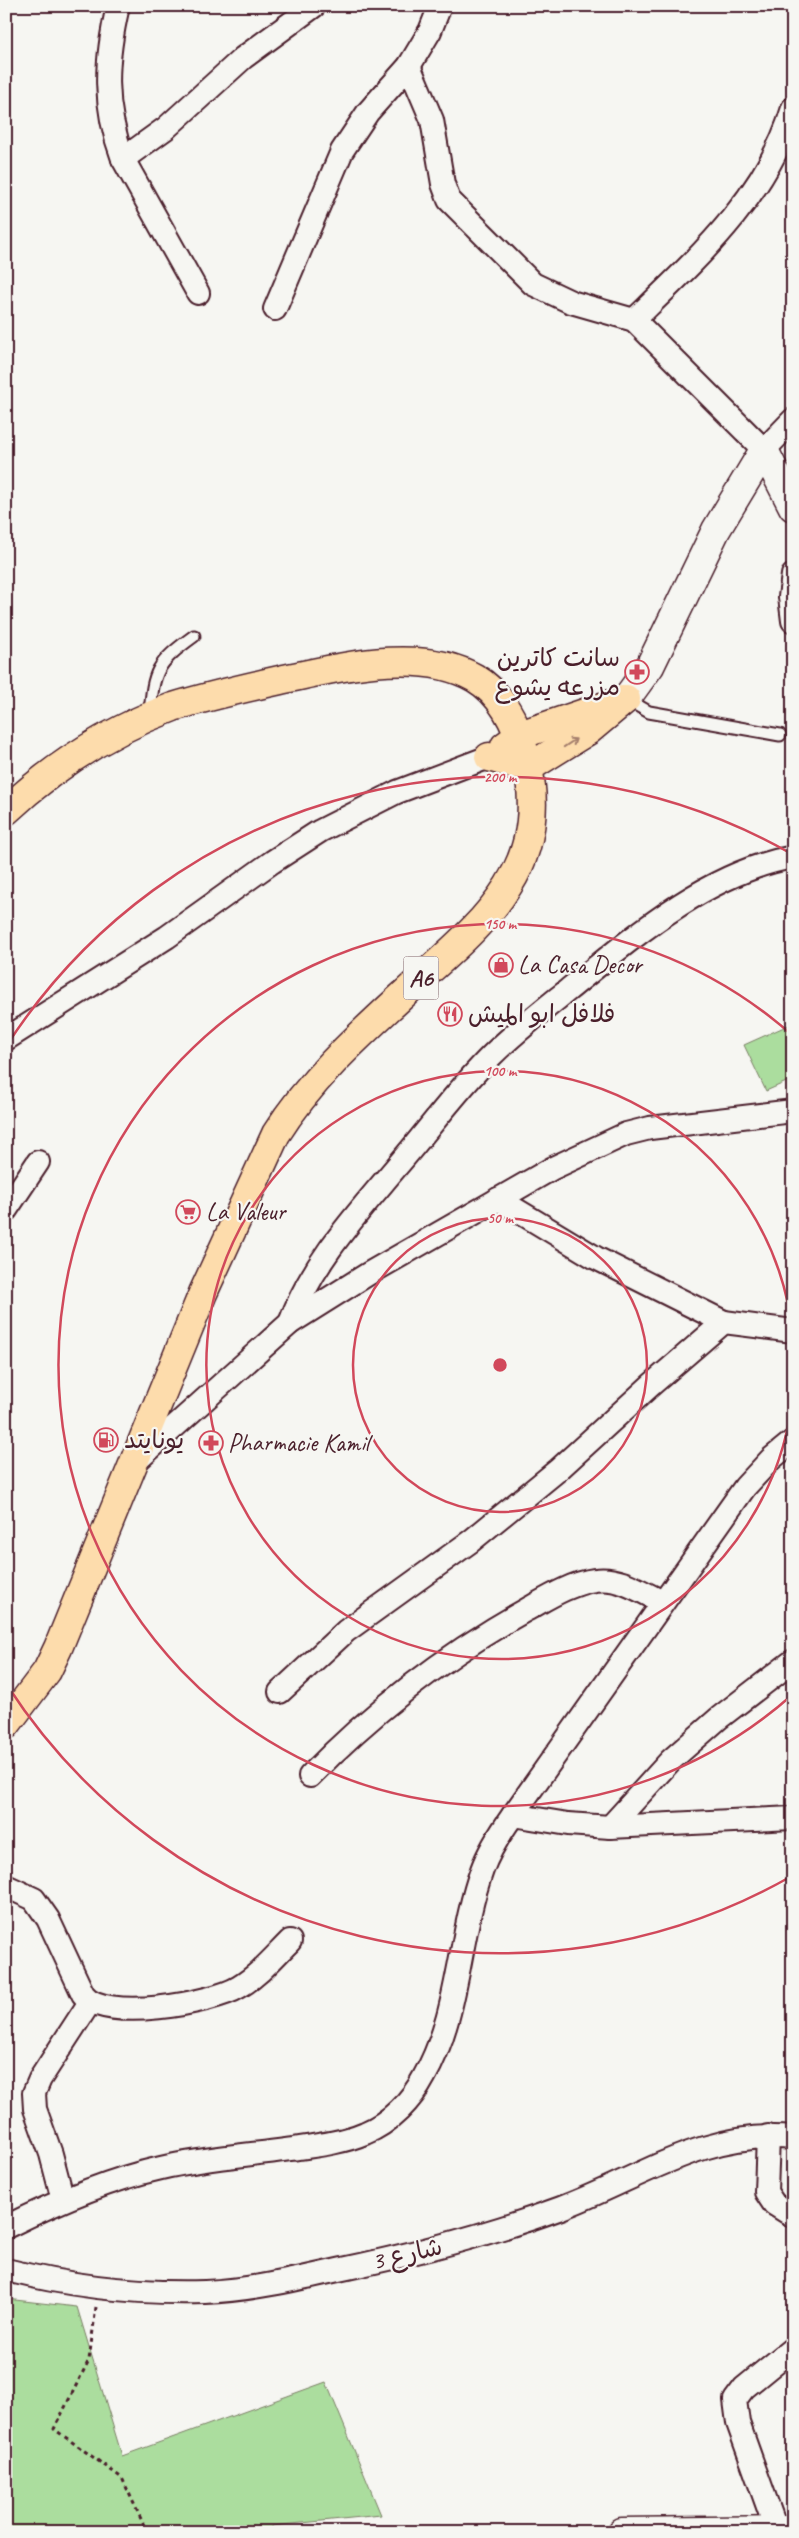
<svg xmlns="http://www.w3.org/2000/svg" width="799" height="2538" font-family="Caveat,'Playpen Sans Arabic',sans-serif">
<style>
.green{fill:#abdd9e;stroke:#7a7e64}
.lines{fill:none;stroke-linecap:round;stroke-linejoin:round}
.lane-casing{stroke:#4a1f2b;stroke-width:15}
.street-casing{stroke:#4a1f2b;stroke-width:26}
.secondary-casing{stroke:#4a1f2b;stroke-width:31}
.highway-casing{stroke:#4a1f2b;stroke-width:31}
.path{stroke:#4a1f2b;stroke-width:3;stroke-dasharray:4 4;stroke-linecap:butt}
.lane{stroke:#f6f6f2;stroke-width:11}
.street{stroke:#f6f6f2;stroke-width:22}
.secondary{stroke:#f6f6f2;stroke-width:28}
.highway{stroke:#fddcac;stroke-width:28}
.oneway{stroke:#a47e6c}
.ring{fill:none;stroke:#d1495b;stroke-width:2.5}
.labels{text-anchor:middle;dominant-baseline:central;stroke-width:4.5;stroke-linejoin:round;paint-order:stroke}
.shield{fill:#f6f6f2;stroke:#7e6067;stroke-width:1}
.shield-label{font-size:24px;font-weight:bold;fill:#4a1f2b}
.poi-label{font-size:25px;fill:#4a1f2b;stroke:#f6f6f2;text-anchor:start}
.street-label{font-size:25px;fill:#4a1f2b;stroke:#f6f6f2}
.centre{fill:#d1495b;stroke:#f6f6f2;stroke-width:2.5}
.ring-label{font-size:15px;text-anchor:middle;font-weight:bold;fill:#d1495b;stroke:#f6f6f2;stroke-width:4.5;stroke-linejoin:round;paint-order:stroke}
</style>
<rect width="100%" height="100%" fill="#f6f6f2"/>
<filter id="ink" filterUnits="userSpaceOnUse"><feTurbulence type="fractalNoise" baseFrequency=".02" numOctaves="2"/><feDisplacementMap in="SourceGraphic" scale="10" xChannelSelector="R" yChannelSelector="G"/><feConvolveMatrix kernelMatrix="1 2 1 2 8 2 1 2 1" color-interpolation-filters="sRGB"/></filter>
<g filter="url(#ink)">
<g class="green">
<polygon points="793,1023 793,1079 766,1091 744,1045"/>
<polygon points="6,2299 77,2307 122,2456 326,2382 381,2515 272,2526 272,2532 8,2532 8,2527 6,2527"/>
</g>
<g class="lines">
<g class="lane-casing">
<g id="lane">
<polyline points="626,699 649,712 780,735"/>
<path d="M 150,715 C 153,670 157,663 194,636"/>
</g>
</g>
<g class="street-casing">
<g id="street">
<path d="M 118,6 C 105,62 103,105 123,159 L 166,128 L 243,58 L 314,6"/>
<polyline points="409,66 432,120 443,184 449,200 533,284 571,302 634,320 764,450 793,420"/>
<polyline points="123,159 198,293"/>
<polyline points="275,309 342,151 368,112 409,66 430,31 440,6"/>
<path d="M 634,320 C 697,259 768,195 793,108"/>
<polyline points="793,575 790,597 793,621"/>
<polyline points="6,1039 167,937 272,862 320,831 397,792 489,757"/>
<polyline points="498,1199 596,1258 724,1322"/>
<polyline points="6,1210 38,1162"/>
<path d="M 290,1323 C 312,1262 357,1214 398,1165 C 429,1129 457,1090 491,1056 C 515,1032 542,1011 568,990 C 633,937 708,872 793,857"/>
<polyline points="134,1463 290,1323 368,1274 553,1168 626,1134 650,1128 793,1111"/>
<polyline points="280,1692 346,1631 471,1541 558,1470 651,1385 724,1322 793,1331"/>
<path d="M 310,1776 C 374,1710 446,1655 526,1610 C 546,1599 571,1583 595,1580 C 619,1576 642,1592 662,1602"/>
<polyline points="513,1815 745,1487 771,1459 793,1441"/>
<polyline points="610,1827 671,1760 719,1718 793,1661"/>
<path d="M 6,1886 L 34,1899 L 48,1919 L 83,1994 C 103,2023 213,2003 239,1987 C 259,1975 274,1957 290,1941"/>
<polyline points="768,2136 766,2192 774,2204 793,2216"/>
<polyline points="63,2200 51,2154 35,2109 34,2093 40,2079 90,2002"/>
<path d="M 6,2227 C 56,2202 107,2180 161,2168 C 206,2157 253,2155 299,2148 C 321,2145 344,2142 365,2133 C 390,2123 412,2100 424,2077 C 460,2014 458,1937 482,1870 C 489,1850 501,1832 513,1815 L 568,1824 L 610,1827 L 793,1818"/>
<path d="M 6,2270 C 70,2286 139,2294 205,2292 C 250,2290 294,2280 338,2270 C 414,2254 488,2235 561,2208 C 639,2179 706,2129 793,2138"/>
<polyline points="776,2529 738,2423 735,2400 744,2388 793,2348"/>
</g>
</g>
<g class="secondary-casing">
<g id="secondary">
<polyline points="764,450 793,507"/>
<polyline points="626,699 650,666 716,530 764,450"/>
<polyline points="622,2532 793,2530"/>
</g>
</g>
<g class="highway-casing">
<g id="highway">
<polyline points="505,746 520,735 611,704"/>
<polyline points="489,757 528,768 589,730 626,699"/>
<path d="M 6,811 C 54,766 111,730 173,707 C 208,696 244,688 280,680 C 338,668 420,646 475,678 C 504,695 518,728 526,758 C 537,803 533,847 508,886 C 488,918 458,945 430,970 C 376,1021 316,1070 276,1134 L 203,1293 L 58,1648 L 47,1671 L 6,1725"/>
</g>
</g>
<polyline class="path" points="96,2307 89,2360 54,2429 122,2478 147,2532"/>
<use href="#lane" class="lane"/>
<use href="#street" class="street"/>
<use href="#secondary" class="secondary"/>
<use href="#highway" class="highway"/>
</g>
<defs><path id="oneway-shaft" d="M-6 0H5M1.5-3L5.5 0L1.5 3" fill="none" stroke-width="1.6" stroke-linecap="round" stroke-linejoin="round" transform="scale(1.25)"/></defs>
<use class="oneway" href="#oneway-shaft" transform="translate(570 743) rotate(-34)"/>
</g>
<g class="ring">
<circle cx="500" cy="1365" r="147"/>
<path d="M793 1393A294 294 0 1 1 793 1337"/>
<path d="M792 1695A441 441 0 1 1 792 1035"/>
<path d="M790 1877A588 588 0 0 1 7 1685M7 1045A588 588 0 0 1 790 853"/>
</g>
<defs>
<g id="pharmacy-ring" transform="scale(1.25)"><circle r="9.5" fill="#f6f6f2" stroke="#d1495b" stroke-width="1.5"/><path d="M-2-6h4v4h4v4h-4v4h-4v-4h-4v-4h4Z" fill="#d1495b"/></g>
<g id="shop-ring" transform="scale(1.25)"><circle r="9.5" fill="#f6f6f2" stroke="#d1495b" stroke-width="1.5"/><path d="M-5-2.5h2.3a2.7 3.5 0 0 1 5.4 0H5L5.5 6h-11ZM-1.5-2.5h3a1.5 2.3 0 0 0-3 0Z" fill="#d1495b"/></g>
<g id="restaurant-ring" transform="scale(1.25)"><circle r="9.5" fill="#f6f6f2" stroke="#d1495b" stroke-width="1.5"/><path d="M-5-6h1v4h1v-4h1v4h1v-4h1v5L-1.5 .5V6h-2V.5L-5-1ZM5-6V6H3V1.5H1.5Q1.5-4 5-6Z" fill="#d1495b"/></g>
<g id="supermarket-ring" transform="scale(1.25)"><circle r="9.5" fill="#f6f6f2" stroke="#d1495b" stroke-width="1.5"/><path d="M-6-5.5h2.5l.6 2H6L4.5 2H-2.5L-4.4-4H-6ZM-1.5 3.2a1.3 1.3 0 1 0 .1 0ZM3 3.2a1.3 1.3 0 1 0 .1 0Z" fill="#d1495b"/></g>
<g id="fuel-ring" transform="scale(1.25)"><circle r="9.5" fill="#f6f6f2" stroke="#d1495b" stroke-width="1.5"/><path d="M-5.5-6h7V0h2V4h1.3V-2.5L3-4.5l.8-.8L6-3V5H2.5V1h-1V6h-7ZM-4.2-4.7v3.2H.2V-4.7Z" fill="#d1495b"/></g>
</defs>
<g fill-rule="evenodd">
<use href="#pharmacy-ring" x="637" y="672"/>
<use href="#shop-ring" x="501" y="965"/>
<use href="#restaurant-ring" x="450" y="1014"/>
<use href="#supermarket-ring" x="188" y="1212"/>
<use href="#fuel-ring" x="106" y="1440"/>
<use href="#pharmacy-ring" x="211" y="1443"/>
</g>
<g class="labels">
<rect class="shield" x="403.5" y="956.5" width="35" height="43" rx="4"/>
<g class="shield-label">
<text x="421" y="978">A6</text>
</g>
<g class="poi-label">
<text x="620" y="658" text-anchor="end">سانت كاترين<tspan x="620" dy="29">مزرعه يشوع</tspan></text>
<text x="518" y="965">La Casa Decor</text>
<text x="468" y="1014">فلافل ابو الميش</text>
<text x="206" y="1212">La Valeur</text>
<text x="124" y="1440">يونايتد</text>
<text x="228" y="1443">Pharmacie Kamil</text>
</g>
<g class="street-label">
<text transform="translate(407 2254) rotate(-13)">شارع 3</text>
</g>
</g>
<circle cx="500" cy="1365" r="8" class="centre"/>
<g class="ring-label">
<text x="500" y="782">200 m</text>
<text x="500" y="929">150 m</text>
<text x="500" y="1076">100 m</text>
<text x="500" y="1223">50 m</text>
</g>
<rect width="799" height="2538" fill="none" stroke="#f6f6f2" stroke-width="25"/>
<rect x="12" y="12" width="774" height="2513" fill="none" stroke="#4a1f2b" stroke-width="2" filter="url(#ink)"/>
</svg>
